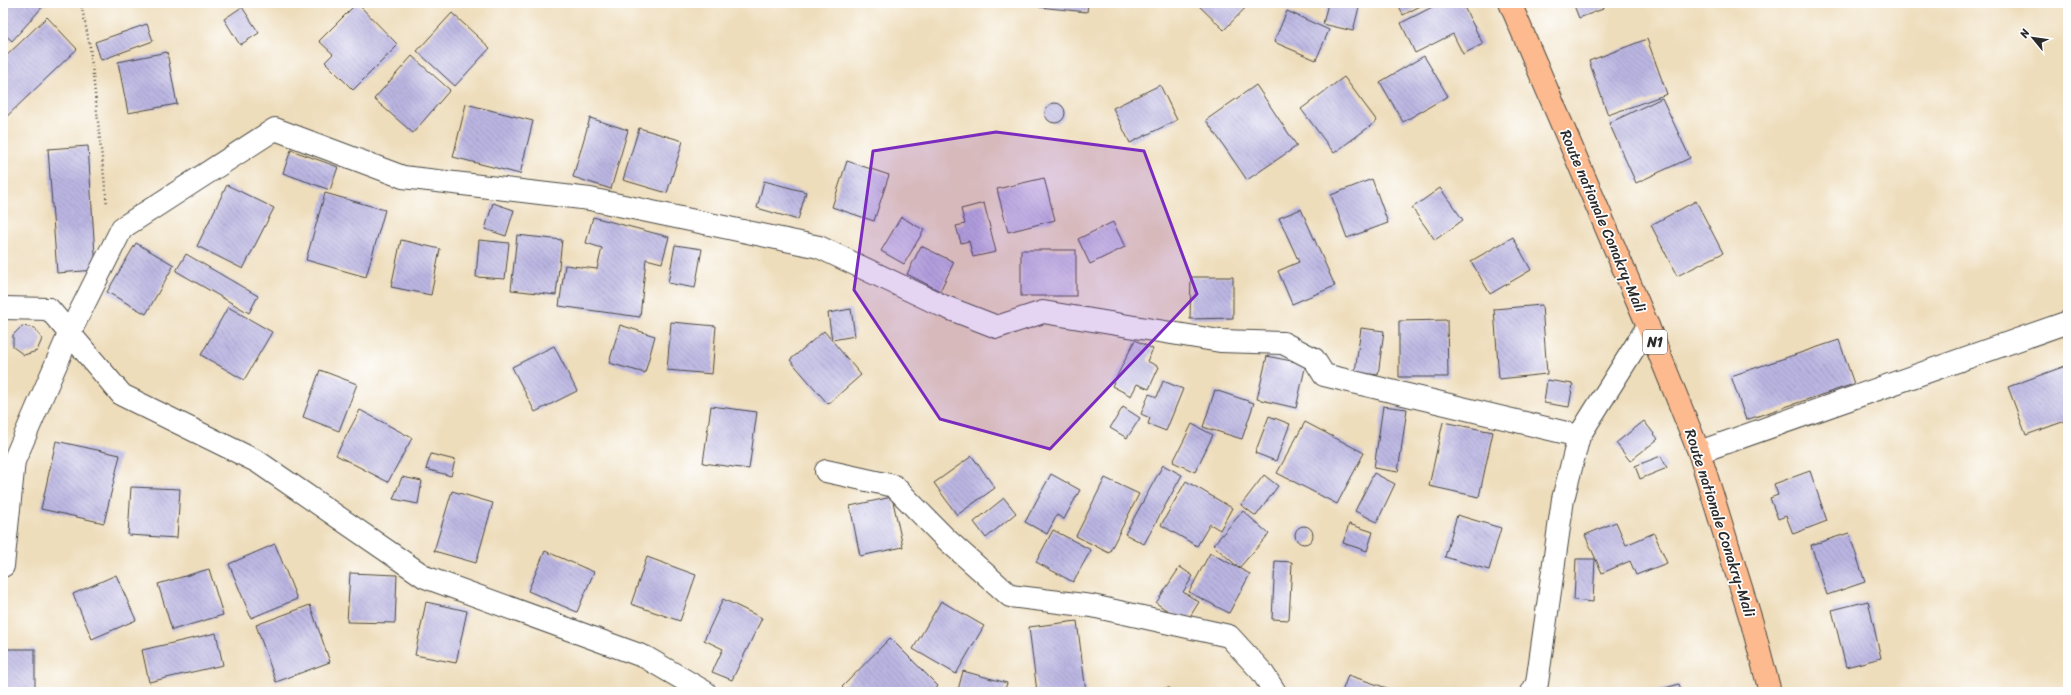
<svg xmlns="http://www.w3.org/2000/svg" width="2071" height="695" font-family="Sriracha,sans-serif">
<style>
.building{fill:url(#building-back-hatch)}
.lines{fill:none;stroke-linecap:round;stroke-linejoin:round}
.minor-casing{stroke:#484641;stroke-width:24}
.tertiary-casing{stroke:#484641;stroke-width:24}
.trunk-casing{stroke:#484641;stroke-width:24}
.path{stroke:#484641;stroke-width:2.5;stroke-dasharray:1 3;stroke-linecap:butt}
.minor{stroke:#fff;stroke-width:22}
.tertiary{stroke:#fff;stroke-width:22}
.trunk{stroke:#fcba8e;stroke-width:22}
.marked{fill:#7b2cbf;fill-opacity:0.2;stroke:#7b2cbf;stroke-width:3;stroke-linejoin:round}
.labels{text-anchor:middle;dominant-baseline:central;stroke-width:3.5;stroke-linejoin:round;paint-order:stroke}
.shield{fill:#fff;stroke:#6b6b6b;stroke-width:1}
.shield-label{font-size:14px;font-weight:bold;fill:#2b2b2b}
.street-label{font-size:15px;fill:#2b2b2b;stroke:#fff}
</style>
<defs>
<pattern id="building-back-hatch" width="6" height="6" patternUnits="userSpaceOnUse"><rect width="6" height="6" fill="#bbb6e2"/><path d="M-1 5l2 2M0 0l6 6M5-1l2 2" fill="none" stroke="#9894b7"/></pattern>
</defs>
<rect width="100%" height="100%" fill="#fff"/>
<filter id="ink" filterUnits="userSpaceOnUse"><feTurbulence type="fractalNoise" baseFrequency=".025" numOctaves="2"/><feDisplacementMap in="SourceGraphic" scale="8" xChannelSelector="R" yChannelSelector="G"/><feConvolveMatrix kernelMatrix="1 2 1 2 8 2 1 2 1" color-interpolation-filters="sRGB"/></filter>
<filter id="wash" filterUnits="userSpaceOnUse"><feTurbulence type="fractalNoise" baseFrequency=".012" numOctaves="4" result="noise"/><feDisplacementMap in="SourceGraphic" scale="16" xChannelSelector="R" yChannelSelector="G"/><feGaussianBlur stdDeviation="0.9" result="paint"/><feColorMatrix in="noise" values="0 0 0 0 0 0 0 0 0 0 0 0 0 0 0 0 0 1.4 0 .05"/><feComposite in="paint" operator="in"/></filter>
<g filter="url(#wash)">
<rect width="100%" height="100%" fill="#edb"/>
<g id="blocks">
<g class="building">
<polygon points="3,3 46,3 12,41 3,33"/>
<polygon points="357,3 398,45 353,90 325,62 333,54 319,41"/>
<polygon points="1040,3 1088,3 1087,12 1039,7"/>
<polygon points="1196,3 1250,3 1224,30"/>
<polygon points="1328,3 1360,3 1353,31 1323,24"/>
<polygon points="1397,3 1426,3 1403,15"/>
<polygon points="1440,3 1462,3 1483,44 1463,54 1453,34 1415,53 1401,23"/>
<polygon points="1573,3 1601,3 1603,9 1579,18"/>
<polygon points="242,7 259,33 240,45 224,19"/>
<polygon points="1287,11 1329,30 1316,60 1274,42"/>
<polygon points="452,13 490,48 455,86 417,51"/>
<polygon points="47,17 77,49 3,120 3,59"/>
<polygon points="147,24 153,41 101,60 95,42"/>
<polygon points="1647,39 1667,94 1608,115 1589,61"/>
<polygon points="167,52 177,104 128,113 118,62"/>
<polygon points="412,56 450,90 413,133 374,99"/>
<polygon points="1424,56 1448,96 1403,122 1380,82"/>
<polygon points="1344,77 1377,121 1334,153 1301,109"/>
<polygon points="1160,85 1177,120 1130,143 1113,108"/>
<polygon points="1256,85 1297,146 1247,180 1206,120"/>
<polygon points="1662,98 1690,158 1636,183 1609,123"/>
<circle cx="1055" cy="113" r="10"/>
<polygon points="466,104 533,121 520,174 453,157"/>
<polygon points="590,118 628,130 611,189 573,177"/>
<polygon points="639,128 683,141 667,193 623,180"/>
<polygon points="88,146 96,270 57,273 48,149"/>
<polygon points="291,150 338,167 330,190 283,173"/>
<polygon points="847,161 889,175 874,221 832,207"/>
<polygon points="1044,178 1055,220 1008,232 997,189"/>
<polygon points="1372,179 1388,223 1347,238 1331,195"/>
<polygon points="764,181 806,192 798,220 757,208"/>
<polygon points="227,185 274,208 243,269 197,246"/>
<polygon points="1440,188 1463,220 1435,240 1412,208"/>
<polygon points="325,193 385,210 366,277 306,260"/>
<polygon points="1696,201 1723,253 1677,276 1651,225"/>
<polygon points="493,203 514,210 506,236 485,229"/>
<polygon points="984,203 996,252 973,257 969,241 961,243 956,226 965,224 961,209"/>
<polygon points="1301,209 1335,286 1292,304 1278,271 1299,262 1279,218"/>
<polygon points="593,217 669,237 662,263 646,259 640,317 559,306 565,265 597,269 602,248 586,243"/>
<polygon points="901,217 924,230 904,264 881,251"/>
<polygon points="1113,222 1125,247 1090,264 1078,239"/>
<polygon points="517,235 562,240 556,295 511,290"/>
<polygon points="1513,237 1531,270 1490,294 1471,261"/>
<polygon points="401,240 440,249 431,295 391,287"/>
<polygon points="479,240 509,243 505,279 476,277"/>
<polygon points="136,243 174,265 146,314 107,292"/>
<polygon points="675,245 702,249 695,288 668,283"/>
<polygon points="921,246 954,262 940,291 907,274"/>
<rect x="1021" y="250" width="55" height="46"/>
<polygon points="186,254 258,296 249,313 176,271"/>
<polygon points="1191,277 1233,277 1233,318 1190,319"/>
<polygon points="1542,305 1547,374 1499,379 1494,309"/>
<polygon points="228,307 272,332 244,380 201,355"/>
<polygon points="851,309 855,336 832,340 828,313"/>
<polygon points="1447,320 1448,377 1399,377 1399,321"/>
<polygon points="671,322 716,326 712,374 667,370"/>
<polygon points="620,325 655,336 645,373 609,363"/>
<polygon points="22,326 35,328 42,339 37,351 24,355 13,347 13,335"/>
<polygon points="1361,328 1384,331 1378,375 1355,372"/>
<polygon points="824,331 861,375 828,404 790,360"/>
<polygon points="1135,340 1153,349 1147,361 1159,367 1149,389 1137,384 1131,396 1112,386"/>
<polygon points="1839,340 1854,384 1746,420 1731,376"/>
<polygon points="554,346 577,391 535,412 512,367"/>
<polygon points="1267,356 1306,364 1296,408 1257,399"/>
<polygon points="2068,365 2068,420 2026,435 2008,387"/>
<polygon points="320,370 357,384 339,431 303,417"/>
<polygon points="1547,380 1573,384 1569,407 1544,403"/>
<polygon points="1163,381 1183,389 1166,431 1148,424 1150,418 1141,414 1149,394 1157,397"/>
<polygon points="1215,390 1254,403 1242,439 1203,427"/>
<polygon points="711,406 757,412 749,469 703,463"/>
<polygon points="1383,406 1407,409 1398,472 1374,468"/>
<polygon points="1123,407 1140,418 1127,438 1110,428"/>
<polygon points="360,410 412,438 388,482 336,455"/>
<polygon points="1269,416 1290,424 1276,461 1255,453"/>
<polygon points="1644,421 1658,439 1630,461 1616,443"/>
<polygon points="1305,422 1364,453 1337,504 1277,473"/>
<polygon points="1443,422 1493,432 1479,497 1429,486"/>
<polygon points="1192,424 1213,435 1195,472 1173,462"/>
<polygon points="56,441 120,455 104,523 41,509"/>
<polygon points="431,454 455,460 451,476 426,469"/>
<polygon points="972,456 995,488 957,515 934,483"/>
<polygon points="1661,456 1667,468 1640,479 1635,466"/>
<polygon points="1163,465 1182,475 1144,544 1125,534"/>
<polygon points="1810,471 1827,521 1793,534 1786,516 1778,519 1770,498 1778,495 1774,484"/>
<polygon points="1374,473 1395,484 1377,522 1355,511"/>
<polygon points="1051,474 1080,490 1064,519 1057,515 1047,534 1025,522"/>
<polygon points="1264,475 1278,486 1256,516 1241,505"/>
<polygon points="402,477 422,481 418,504 393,499"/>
<polygon points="1105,478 1139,494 1109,553 1076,536"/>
<polygon points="1186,481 1232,508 1220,530 1210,524 1197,546 1161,525"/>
<polygon points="131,487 180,489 177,538 128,535"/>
<polygon points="452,491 493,503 476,563 434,551"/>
<polygon points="892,497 903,547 860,556 850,506"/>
<polygon points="1004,498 1016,513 986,538 974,522"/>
<polygon points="1243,511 1269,534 1239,568 1213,545"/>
<polygon points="1457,515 1501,528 1489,570 1445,557"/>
<polygon points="1616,522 1626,545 1654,533 1667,563 1636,575 1630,561 1602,573 1585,535"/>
<polygon points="1349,524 1373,532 1367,551 1343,543"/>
<circle cx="1304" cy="535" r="9"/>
<polygon points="1053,530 1091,550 1073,582 1036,562"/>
<polygon points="1849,533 1865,582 1827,595 1811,545"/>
<polygon points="275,544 297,599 251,618 229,564"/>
<polygon points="545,551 594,572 577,612 528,591"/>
<polygon points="1210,553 1250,574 1229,613 1189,592"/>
<polygon points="647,557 696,575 680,621 631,604"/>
<polygon points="1576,559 1595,559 1593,602 1574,600"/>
<polygon points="1275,561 1292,562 1289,620 1272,619"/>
<polygon points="1180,567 1193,576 1183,592 1199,602 1186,623 1156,603"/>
<polygon points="209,569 223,615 172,630 158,584"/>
<polygon points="350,573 397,575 395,623 347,622"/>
<polygon points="116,575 136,620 92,639 73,594"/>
<polygon points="723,599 762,618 732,680 712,672 723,649 704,640"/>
<polygon points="941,601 984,626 956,674 913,649"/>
<polygon points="1868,601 1881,658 1846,667 1832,610"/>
<polygon points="426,602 467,611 456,663 415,655"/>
<polygon points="310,605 330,662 276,682 256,625"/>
<polygon points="1077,621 1086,692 1037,692 1029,627"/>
<polygon points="216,633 223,665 149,682 142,650"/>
<polygon points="890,638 938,686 933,692 847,692 842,687"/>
<rect x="3" y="649" width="32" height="43"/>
<polygon points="963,671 1007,683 1004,692 965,692 958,690"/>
<polygon points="1348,675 1393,690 1392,692 1342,692"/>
<polygon points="1679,684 1682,692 1652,692"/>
<polygon points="1170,688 1170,692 1117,692 1117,691"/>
</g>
</g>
</g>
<g filter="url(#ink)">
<use href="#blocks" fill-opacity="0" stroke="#484641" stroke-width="1"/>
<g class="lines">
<g class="minor-casing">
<g id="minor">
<polyline points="3,308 49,309 122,395 258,462 425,577 645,657 705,692"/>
<polyline points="826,471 894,486 946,539 1010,596 1092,606 1229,636 1262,672 1275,692"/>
<polyline points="3,566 14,461 70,332 122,228 275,129 403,177 590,199 819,247 943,306 997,327 1043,312 1220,341 1283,343 1314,359 1324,375 1579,436"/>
<polyline points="1532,692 1537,683 1563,499 1579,436 1648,326"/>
</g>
</g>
<g class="tertiary-casing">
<polyline id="tertiary" points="1699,452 2068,322"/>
</g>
<g class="trunk-casing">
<polyline id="trunk" points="1510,3 1648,326 1699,452 1752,623 1770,692"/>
</g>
<polyline class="path" points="81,3 90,47 107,205"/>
<use href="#minor" class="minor"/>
<use href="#tertiary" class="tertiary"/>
<use href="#trunk" class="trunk"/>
</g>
</g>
<path class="marked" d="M 996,132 L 1144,151 L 1197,294 L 1050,449 L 940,419 L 854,290 L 873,151 Z"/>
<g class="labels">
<rect class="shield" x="1643" y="330" width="24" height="24" rx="3"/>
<g class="shield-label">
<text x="1655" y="342">N1</text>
</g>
<g class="street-label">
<text transform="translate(1603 221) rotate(67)">Route nationale Conakry-Mali</text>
<text transform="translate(1720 523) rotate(72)">Route nationale Conakry-Mali</text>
</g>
</g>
<rect width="2071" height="695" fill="none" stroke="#fff" stroke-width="16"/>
<g transform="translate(2033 38) rotate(299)" stroke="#ffffff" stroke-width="3" paint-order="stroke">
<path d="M0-3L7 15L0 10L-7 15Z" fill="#2b2b2b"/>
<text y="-6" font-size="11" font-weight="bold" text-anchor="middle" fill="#2b2b2b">N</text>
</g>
</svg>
